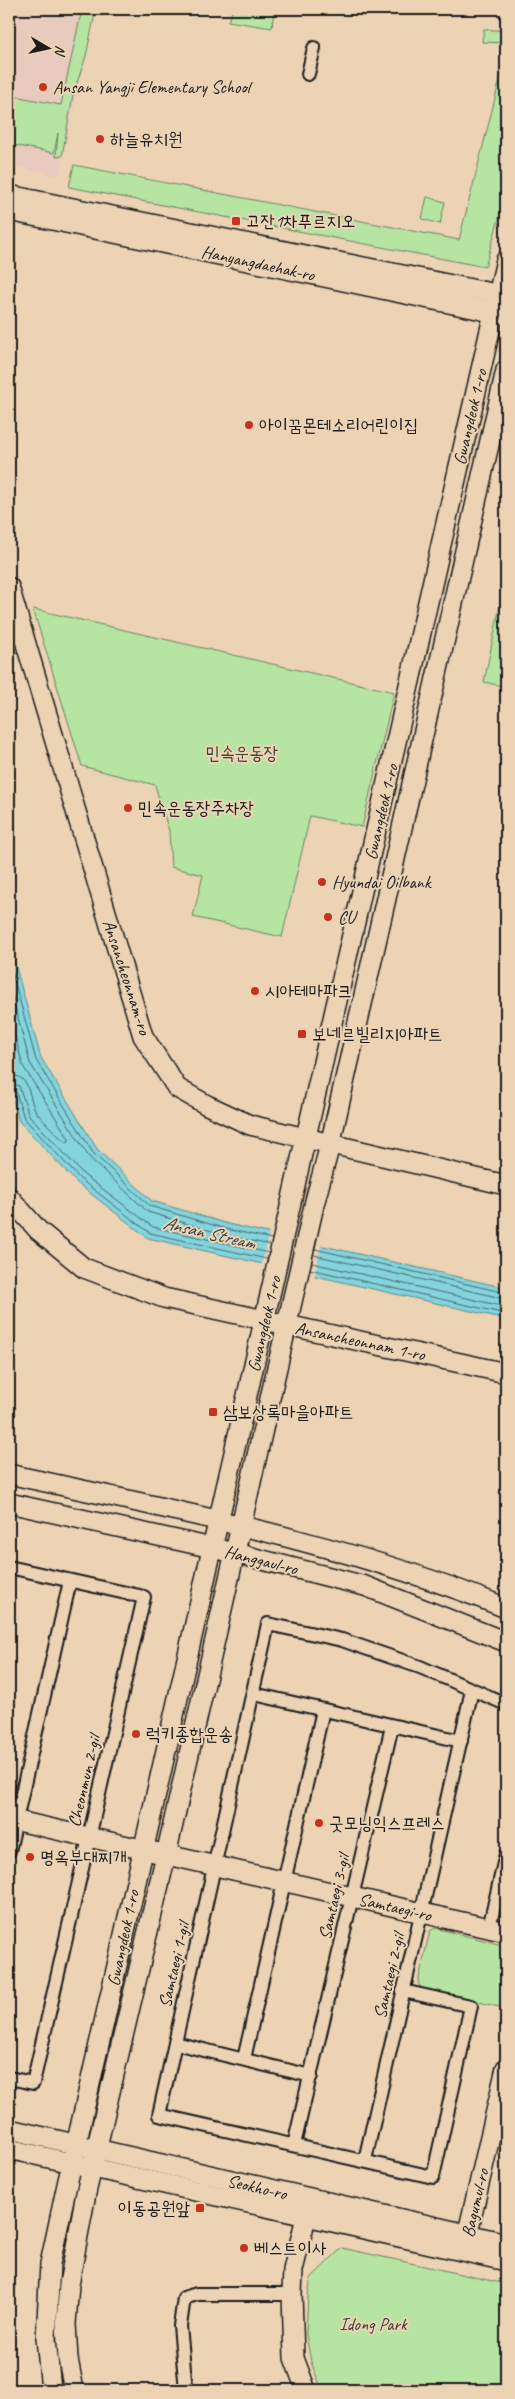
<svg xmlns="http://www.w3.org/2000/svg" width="515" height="2399" font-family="Caveat,'Poor Story',sans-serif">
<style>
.built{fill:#e8cabe}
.green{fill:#b6e5a3;stroke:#698060}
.water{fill:#83d4dd;stroke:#5a8a90}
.pier{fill:#ebd3b4}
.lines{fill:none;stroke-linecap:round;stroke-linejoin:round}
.shore{stroke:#456669;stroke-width:1}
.street-casing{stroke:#1c1c1c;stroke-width:16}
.secondary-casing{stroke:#1c1c1c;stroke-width:22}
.street{stroke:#ebd3b4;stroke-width:12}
.secondary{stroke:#ebd3b4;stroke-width:19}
.poi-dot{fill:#c8321e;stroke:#ebd3b4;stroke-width:2}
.labels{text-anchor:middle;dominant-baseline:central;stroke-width:4;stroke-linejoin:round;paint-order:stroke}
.poi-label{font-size:18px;fill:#1c1c1c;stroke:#ebd3b4;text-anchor:start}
.street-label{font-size:18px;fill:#1c1c1c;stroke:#ebd3b4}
.park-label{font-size:18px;fill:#3b4437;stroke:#ebd3b4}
.water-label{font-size:19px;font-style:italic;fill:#314143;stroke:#ebd3b4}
</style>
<rect width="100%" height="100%" fill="#ebd3b4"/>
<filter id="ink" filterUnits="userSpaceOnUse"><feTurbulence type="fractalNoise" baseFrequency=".02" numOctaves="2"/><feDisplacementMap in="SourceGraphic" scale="10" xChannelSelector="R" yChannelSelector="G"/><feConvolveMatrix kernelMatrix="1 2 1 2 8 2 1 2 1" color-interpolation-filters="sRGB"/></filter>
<g filter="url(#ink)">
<polygon class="built" points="9,9 95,9 59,176 9,165"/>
<g class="green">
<polygon points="82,9 96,9 86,56 73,95 62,156 56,157 58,133 54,153 9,144 9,95 61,105"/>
<polygon points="233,9 274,9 272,28 228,21"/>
<polygon points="484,29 506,31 506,43 482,42"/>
<polygon points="501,75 506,75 506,194 485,267 69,187 74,165 459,240"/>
<polygon points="427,197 445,202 440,224 422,219"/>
<polygon points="506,577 506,687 484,682"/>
<polygon points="33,609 394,692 362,827 310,816 282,937 193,917 203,875 171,867 169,831 155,785 82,766"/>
<polygon points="435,1928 506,1946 506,1998 504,2008 421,1988 418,1983 430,1931"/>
<polygon points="342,2248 506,2284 506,2390 322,2390 311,2362 306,2334 308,2296 311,2278"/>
</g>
<polygon class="water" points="9,942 41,1058 97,1149 152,1201 228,1224 506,1288 506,1319 148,1238 77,1183 19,1121 9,1086"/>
<polygon class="pier" points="269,1231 322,1243 314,1278 261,1266"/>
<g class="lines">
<g class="shore">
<polyline points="9,961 36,1060 93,1153 150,1206 226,1229 272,1239"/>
<polyline points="9,984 30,1063 89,1157 148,1212 225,1235 270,1245"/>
<path d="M 9,1013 L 23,1066 L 69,1139 L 68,1142 L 65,1142 C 56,1133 45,1123 37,1113 C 27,1099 33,1075 9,1075"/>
<polyline points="9,1082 19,1086 29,1115 84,1175 153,1227 269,1253"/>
<polyline points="9,1088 16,1092 24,1118 80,1179 150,1233 267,1259"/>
<polyline points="315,1249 506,1293"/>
<polyline points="314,1255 506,1299"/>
<polyline points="312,1263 506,1307"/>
<polyline points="310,1269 506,1314"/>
</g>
<g class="street-casing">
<g id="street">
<polyline points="308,74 314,48"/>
<polyline points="9,1567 144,1597 33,2083 9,2078"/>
<polyline points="254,1694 461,1741"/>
<polyline points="9,1851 70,1581"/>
<polyline points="489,1928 506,1854"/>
<polyline points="403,1991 471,2006 433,2177 159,2115 268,1624 342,1640 420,1667 506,1704"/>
<polyline points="175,2043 311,2076"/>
<polyline points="244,2059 323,1710"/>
<polyline points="294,2145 392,1726"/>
<polyline points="365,2160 472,1690"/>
<polyline points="186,2390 180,2326 184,2298 197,2294 292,2294"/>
</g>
</g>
<g class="secondary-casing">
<g id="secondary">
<polyline points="9,195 506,296"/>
<polyline points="9,211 506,315"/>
<polyline points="9,587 143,1036 177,1088 207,1105 250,1125 506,1185"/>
<polyline points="9,1197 38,1230 84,1268 164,1298 506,1373"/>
<path d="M 9,1474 C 176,1511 347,1543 506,1608"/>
<polyline points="9,1503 235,1553 365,1586 506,1642"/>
<polyline points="9,1819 506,1932"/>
<polyline points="9,2129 506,2243"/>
<polyline points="9,2149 506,2261"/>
<polyline points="465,2245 506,2068"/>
<polyline points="51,2390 46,2338 50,2264 66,2189 506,260"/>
<polyline points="74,2390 68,2359 66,2324 69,2284 86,2193 166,1855 315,1201 330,1145 506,370"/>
<polyline points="306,2390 294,2358 292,2294 293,2270 309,2205"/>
</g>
</g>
<use href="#street" class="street"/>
<use href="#secondary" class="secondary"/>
</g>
</g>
<g class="poi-dot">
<circle cx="43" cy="87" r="5"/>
<circle cx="100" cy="139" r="5"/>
<rect x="231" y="216" width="10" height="10" rx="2.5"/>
<circle cx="249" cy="425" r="5"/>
<circle cx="128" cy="808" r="5"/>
<circle cx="322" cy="882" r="5"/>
<circle cx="328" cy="917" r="5"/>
<circle cx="255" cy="991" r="5"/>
<rect x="297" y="1029" width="10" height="10" rx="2.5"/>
<rect x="208" y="1407" width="10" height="10" rx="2.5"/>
<circle cx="136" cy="1734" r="5"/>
<circle cx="319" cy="1823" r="5"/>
<circle cx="30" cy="1857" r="5"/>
<rect x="195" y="2203" width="10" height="10" rx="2.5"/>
<circle cx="244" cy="2248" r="5"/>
</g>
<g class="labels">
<g class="poi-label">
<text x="53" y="87">Ansan Yangji Elementary School</text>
<text x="110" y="139">하늘유치원</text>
<text x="246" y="221">고잔1차푸르지오</text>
<text x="259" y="425">아이꿈몬테소리어린이집</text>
<text x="138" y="808">민속운동장주차장</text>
<text x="332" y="882">Hyundai Oilbank</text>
<text x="338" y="917">CU</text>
<text x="265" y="991">시아테마파크</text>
<text x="312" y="1034">보네르빌리지아파트</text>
<text x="223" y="1412">삼보상록마을아파트</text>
<text x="146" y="1734">럭키종합운송</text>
<text x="329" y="1823">굿모닝익스프레스</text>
<text x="40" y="1857">명옥부대찌개</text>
<text x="190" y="2208" text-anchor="end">이동공원앞</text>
<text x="254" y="2248">베스트이사</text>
</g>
<g class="street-label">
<text transform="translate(258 263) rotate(12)">Hanyangdaehak-ro</text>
<text transform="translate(470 417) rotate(-77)">Gwangdeok 1-ro</text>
<text transform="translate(381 812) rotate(-77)">Gwangdeok 1-ro</text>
<text transform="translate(127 977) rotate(72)">Ansancheonnam-ro</text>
<text transform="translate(264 1324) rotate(-77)">Gwangdeok 1-ro</text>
<text transform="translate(360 1341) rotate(12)">Ansancheonnam 1-ro</text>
<text transform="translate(261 1560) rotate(14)">Hanggaul-ro</text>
<text transform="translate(84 1781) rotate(-77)">Cheonmun 2-gil</text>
<text transform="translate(334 1897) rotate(-77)">Samtaegi 3-gil</text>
<text transform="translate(395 1907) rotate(13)">Samtaegi-ro</text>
<text transform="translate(123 1938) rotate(-78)">Gwangdeok 1-ro</text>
<text transform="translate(174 1965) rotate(-77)">Samtaegi 1-gil</text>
<text transform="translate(389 1976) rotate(-77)">Samtaegi 2-gil</text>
<text transform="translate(257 2187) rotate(13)">Seokho-ro</text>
<text transform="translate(475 2203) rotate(-77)">Bagumul-ro</text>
</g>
<g class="park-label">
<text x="242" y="753">민속운동장</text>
<text x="373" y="2324">Idong Park</text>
</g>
<g class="water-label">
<text transform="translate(209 1233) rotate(13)">Ansan Stream</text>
</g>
</g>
<rect width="515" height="2399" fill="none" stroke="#ebd3b4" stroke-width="30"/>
<rect x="15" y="15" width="485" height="2369" fill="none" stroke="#1c1c1c" stroke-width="2" filter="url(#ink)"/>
<g transform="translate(48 48) rotate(99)" stroke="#ebd3b4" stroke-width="4" paint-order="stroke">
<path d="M0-4L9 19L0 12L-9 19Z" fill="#1c1c1c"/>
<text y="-8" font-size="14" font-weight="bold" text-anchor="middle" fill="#1c1c1c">N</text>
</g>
</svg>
